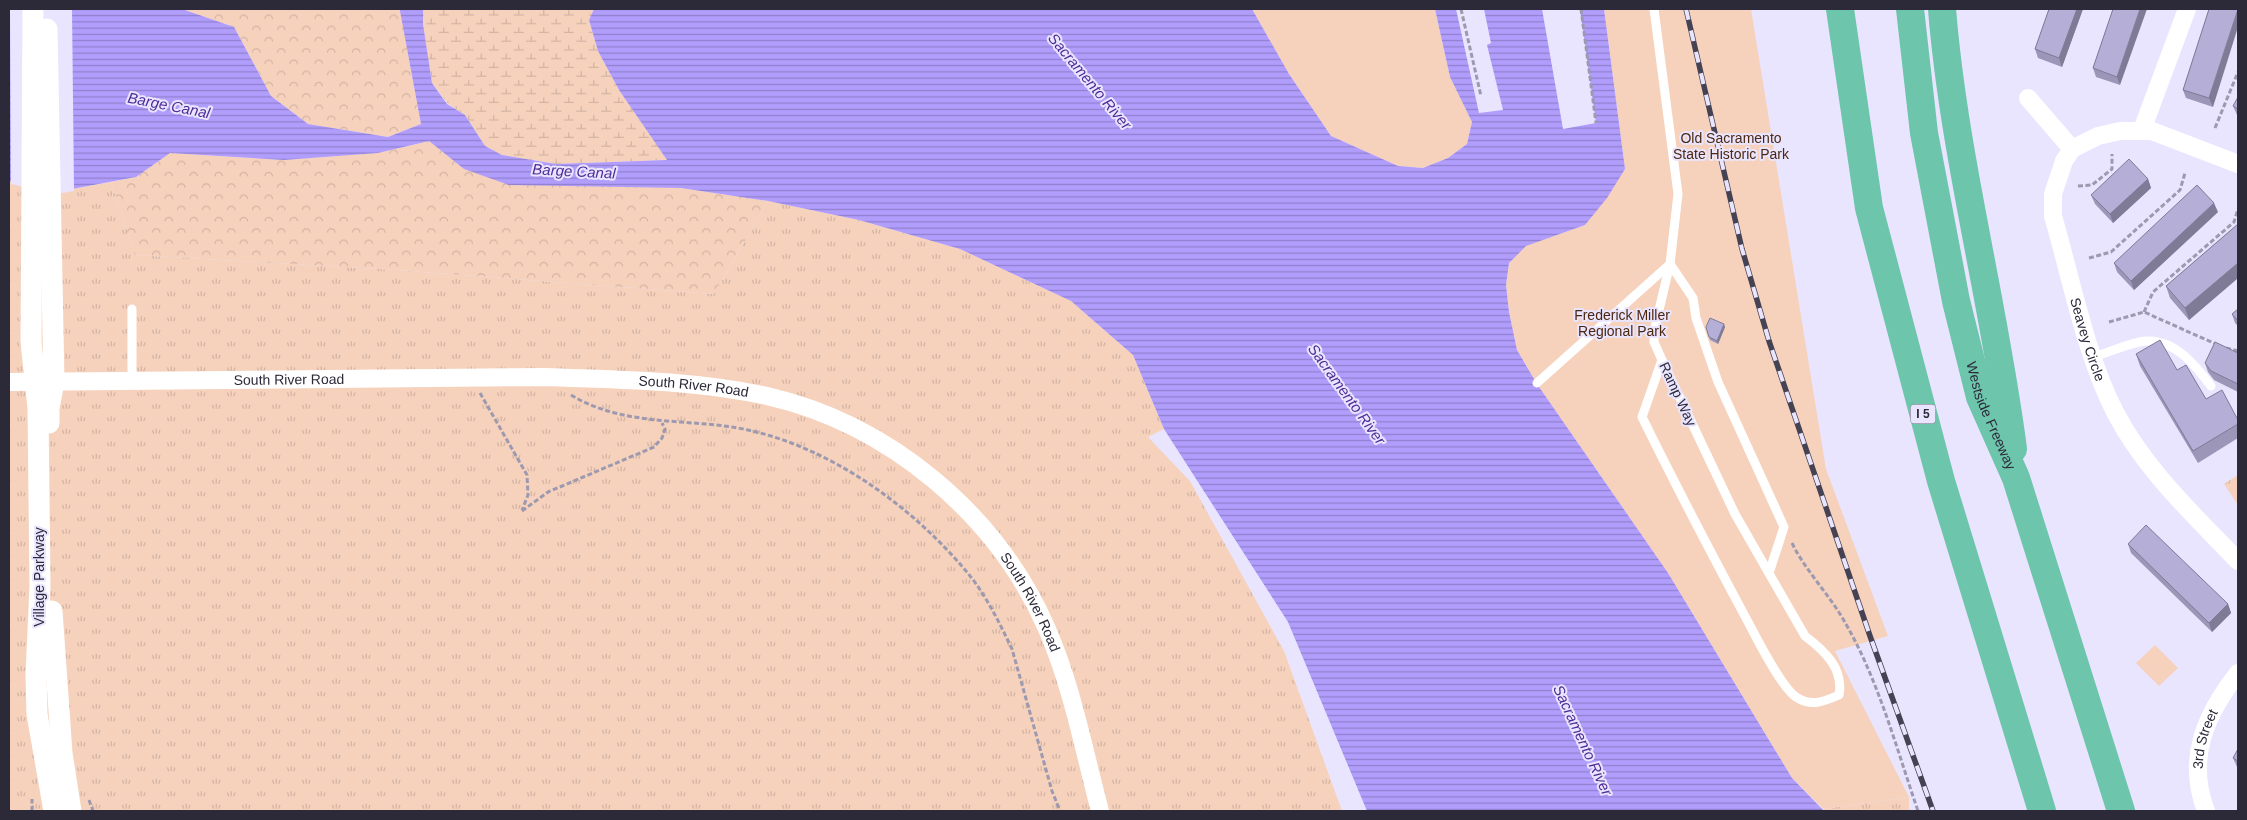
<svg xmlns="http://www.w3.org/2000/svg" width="2247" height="820" font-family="Arial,sans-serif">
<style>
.grass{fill:url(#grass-tufts)}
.forest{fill:url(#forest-crowns)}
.wetland{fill:url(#wetland-marsh)}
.green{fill:#f6d2bd}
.water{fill:url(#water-rules)}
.pier{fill:#e9e5ff}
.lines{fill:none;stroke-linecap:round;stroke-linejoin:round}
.path{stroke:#9d99af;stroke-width:3;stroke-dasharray:5 2.5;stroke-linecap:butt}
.service{stroke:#fff;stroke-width:9}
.minor{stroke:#fff;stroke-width:18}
.tertiary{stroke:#fff;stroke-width:21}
.motorway{stroke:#6dc5ab;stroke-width:28}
.rail-casing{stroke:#454253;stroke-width:5.5}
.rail{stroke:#e9e5ff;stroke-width:4;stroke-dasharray:11;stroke-linecap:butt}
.wall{fill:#9c96b9}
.shaded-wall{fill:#7f7a96}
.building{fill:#b5afd7;stroke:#7f7a96}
.labels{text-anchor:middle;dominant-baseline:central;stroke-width:4;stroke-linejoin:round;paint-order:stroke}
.shield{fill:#e9e5ff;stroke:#656174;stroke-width:1}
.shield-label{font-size:12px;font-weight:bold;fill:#2c2939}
.park-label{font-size:14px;fill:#4c270e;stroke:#e9e5ff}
.street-label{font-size:14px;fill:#2c2939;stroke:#e9e5ff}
.water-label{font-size:15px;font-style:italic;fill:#4f2b97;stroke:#e9e5ff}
</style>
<defs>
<pattern id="grass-tufts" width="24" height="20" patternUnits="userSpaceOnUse" patternTransform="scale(1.25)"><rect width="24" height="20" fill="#f6d2bd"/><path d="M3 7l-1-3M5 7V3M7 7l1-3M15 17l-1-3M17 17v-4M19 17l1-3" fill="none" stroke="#d3b4a3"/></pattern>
<pattern id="forest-crowns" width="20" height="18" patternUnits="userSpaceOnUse" patternTransform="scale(1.25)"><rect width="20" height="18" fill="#f6d2bd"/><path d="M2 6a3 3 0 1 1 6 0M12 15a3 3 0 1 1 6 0" fill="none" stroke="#d3b4a3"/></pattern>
<pattern id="wetland-marsh" width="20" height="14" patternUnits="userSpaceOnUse" patternTransform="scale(1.25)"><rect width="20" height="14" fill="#f6d2bd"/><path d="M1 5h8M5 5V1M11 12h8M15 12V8" fill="none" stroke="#d3b4a3"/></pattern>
<pattern id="water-rules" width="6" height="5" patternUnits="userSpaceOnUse" patternTransform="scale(1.25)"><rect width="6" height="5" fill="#b19dfc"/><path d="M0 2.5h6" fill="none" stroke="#9080cd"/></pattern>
</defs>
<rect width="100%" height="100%" fill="#e9e5ff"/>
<g class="grass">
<polygon points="9,181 56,192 111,182 135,255 396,270 714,294 768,201 859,220 960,249 1071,301 1133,355 1164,429 1148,437 1190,481 1284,651 1342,811 9,811"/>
<polygon points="2238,475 2238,505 2224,484"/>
<polygon points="1909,797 1909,811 1824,811 1823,809"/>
</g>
<g class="forest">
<polygon points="182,9 400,9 421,124 388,137 308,124 271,96 234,27"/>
<polygon points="429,141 464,169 681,188 768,201 714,294 396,270 135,255 111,182 136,177 170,153 284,160 378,153"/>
</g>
<polygon class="wetland" points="423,9 594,9 589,20 598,51 619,90 667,160 556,164 502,155 485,146 465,115 448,104 432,83 423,24"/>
<g class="green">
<polygon points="1252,9 1435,9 1450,77 1472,122 1467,144 1448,158 1423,168 1398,166 1331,136 1289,74"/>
<polygon points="1604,9 1751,9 1826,469 1888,636 1835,651 1909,797 1823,809 1792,778 1668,573 1537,384 1517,350 1509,312 1506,285 1509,263 1525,246 1585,225 1625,169"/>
<polygon points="2155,645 2178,668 2159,686 2136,663"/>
</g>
<polygon class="water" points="9,9 182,9 234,27 271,96 308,124 388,137 421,124 400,11 400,9 423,9 423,24 432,83 447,104 465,115 485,146 502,155 556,164 667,160 619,90 598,51 589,20 594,9 1252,9 1289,74 1331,136 1398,166 1423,168 1448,158 1467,144 1472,122 1450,77 1435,9 1604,9 1625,169 1607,198 1585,225 1526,246 1509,263 1506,285 1509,312 1517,350 1537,384 1668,573 1792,778 1824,811 1367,811 1288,622 1164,429 1133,355 1071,301 960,249 859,220 768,201 681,188 509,185 464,169 429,141 378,153 284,160 170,153 136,177 56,192 9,181"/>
<g class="pier">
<polygon points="10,9 72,9 74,191 56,194 11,184"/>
<polygon points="1456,9 1484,9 1491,43 1487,45 1503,110 1479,113"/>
<polygon points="1542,9 1580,9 1596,123 1563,129"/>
</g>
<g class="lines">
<g class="path">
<polyline points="1461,9 1481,96"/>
<polyline points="1581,9 1596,123"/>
<polyline points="2215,128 2238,72"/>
<polyline points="2078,186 2092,185 2112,169 2112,154"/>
<polyline points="2089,258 2111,252 2180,190 2185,173"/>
<polyline points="2144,312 2153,292 2234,222 2238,209"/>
<polyline points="2109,322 2144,312 2218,345"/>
<polyline points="2226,348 2238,351"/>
<polyline points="480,393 527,475 528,495 522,510"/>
<path d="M 571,395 C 621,425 678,419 732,427 C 822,441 909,503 966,571 C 985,593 999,622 1012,649 L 1052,791 L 1060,811"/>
<polyline points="522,511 548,492 654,447 662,438 665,429 662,423"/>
<path d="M 1792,543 C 1805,570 1828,593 1843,619 C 1878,678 1896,747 1918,811"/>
<polyline points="89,800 93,811"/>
<polyline points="32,811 32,799"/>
</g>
<g class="service">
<path d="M 1654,9 L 1678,194 L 1670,264 L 1654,331 L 1654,342 L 1662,360 L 1735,514 L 1805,636 C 1825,651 1844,669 1839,695 C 1823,702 1811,707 1796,697 C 1781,687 1756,637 1747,620 C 1711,553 1676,486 1642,417 L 1662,360"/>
<polyline points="1670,264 1693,298 1696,318 1718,382 1784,527 1769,573"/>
<polyline points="132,309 132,382"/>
<path d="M 2093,357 C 2108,353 2131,342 2146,341 C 2175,339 2196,366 2211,386"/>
<polyline points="1537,383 1670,264"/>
</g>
<g class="minor">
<polyline points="2028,98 2072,149"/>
<polyline points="2142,130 2187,9"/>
<path id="s1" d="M 2238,164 L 2152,131 L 2120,131 L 2098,136 L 2072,149 L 2064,161 L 2053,194 L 2053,216 C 2071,278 2086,356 2115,412 C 2145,470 2194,515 2238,561"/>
<path id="s2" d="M 9,382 L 546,377 C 619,380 696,380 767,396 C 889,424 997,514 1047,629 C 1072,686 1084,751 1100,811"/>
<path id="s3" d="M 2206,811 C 2186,759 2205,715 2238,673"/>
</g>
<g class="tertiary">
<polyline points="33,9 31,342 38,408 40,586 36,675 37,714 54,811"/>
<polyline points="47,29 54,382 49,408 49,423"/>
<polyline points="52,611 62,753 71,811"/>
</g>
<g class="motorway">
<polyline points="1840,9 1869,208 1941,481 2042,811"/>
<path id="s4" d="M 1910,9 L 1924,133 L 1956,301 L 1980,397 L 2016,478 L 2121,811"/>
<path d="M 1942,9 C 1954,157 1994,301 2013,449"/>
</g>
<g class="rail-casing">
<polyline id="rail" points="1686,9 1742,249 1769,341 1870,636 1933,811"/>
</g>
<use href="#rail" class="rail"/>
</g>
<g class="wall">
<polygon points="2049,9 2083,9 2062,67 2038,58 2035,49"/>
<polygon points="2113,9 2120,85 2096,77 2093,68"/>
<polygon points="2209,9 2213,107 2186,98 2183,90"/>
<polygon points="2238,97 2238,116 2237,115 2233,106"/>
<polygon points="2148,179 2151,188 2113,223 2095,204 2091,195"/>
<polygon points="2218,212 2134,290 2117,272 2114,263"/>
<polygon points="2238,224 2238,278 2189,320 2170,298 2166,286"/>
<polygon points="2238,309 2238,326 2235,323 2232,314"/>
<polygon points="1706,327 1725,327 1718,344 1710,340"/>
<polygon points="2238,353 2238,392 2214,380 2208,372 2205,363"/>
<polygon points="2136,354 2177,370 2206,399 2238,420 2238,438 2198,463 2140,366"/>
<polygon points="2128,544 2228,604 2231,613 2212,632 2131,553"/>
<polygon points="2238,749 2238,768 2237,767 2233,758"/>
</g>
<g class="shaded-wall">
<polygon points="2077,9 2083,9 2062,67 2059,58"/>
<polygon points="2140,9 2147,9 2120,85 2117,77"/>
<polygon points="2238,9 2238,27 2213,107 2209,98"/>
<polygon points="2148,179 2151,188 2113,223 2110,214"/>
<polygon points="2214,203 2218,212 2134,290 2131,281"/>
<polygon points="2238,263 2238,278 2189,320 2185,308"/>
<polygon points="1724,324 1725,327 1718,344 1717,341"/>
<polygon points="2228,604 2231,613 2212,632 2209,623"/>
</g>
<g class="building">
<polygon points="2049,9 2077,9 2059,58 2035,49"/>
<polygon points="2113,9 2140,9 2117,77 2093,68"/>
<polygon points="2209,9 2238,9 2209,98 2183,90"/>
<polygon points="2238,97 2238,109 2233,106"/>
<polygon points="2129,159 2148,179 2110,214 2091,195"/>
<polygon points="2197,185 2214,203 2131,281 2114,263"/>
<polygon points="2238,224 2238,263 2185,308 2166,286"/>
<polygon points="2238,309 2238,321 2232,314"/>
<polygon points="1710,318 1724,324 1717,341 1709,337 1706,327"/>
<polygon points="2160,340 2177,370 2186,365 2206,399 2222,390 2238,420 2238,424 2193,451 2136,354"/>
<polygon points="2215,342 2238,353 2238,384 2211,371 2205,363"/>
<polygon points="2146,525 2228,604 2209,623 2128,544"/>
<polygon points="2238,749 2238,761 2233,758"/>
</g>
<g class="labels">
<rect class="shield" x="1910.5" y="404.5" width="25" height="19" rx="4"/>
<g class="shield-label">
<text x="1923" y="414">I 5</text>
</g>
<g class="park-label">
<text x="1731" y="138">Old Sacramento<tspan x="1731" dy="16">State Historic Park</tspan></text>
<text x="1622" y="315">Frederick Miller<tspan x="1622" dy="16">Regional Park</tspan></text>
</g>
<g class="street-label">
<text stroke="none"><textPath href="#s1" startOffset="375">Seavey Circle</textPath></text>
<text stroke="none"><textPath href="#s2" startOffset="280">South River Road</textPath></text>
<text stroke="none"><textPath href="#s2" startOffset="685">South River Road</textPath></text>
<text transform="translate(1678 394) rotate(65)">Ramp Way</text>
<text stroke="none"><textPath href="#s4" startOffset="416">Westside Freeway</textPath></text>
<text transform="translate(39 577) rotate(-90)">Village Parkway</text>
<text stroke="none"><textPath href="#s2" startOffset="1105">South River Road</textPath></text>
<text stroke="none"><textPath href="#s3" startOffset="74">3rd Street</textPath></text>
</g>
<g class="water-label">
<text transform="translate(1090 81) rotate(50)">Sacramento River</text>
<text transform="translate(169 105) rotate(11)">Barge Canal</text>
<text transform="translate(574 171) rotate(3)">Barge Canal</text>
<text transform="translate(1347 394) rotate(54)">Sacramento River</text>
<text transform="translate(1583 740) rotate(65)">Sacramento River</text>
</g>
</g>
<rect width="2247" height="820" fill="none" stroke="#2c2939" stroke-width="20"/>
</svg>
